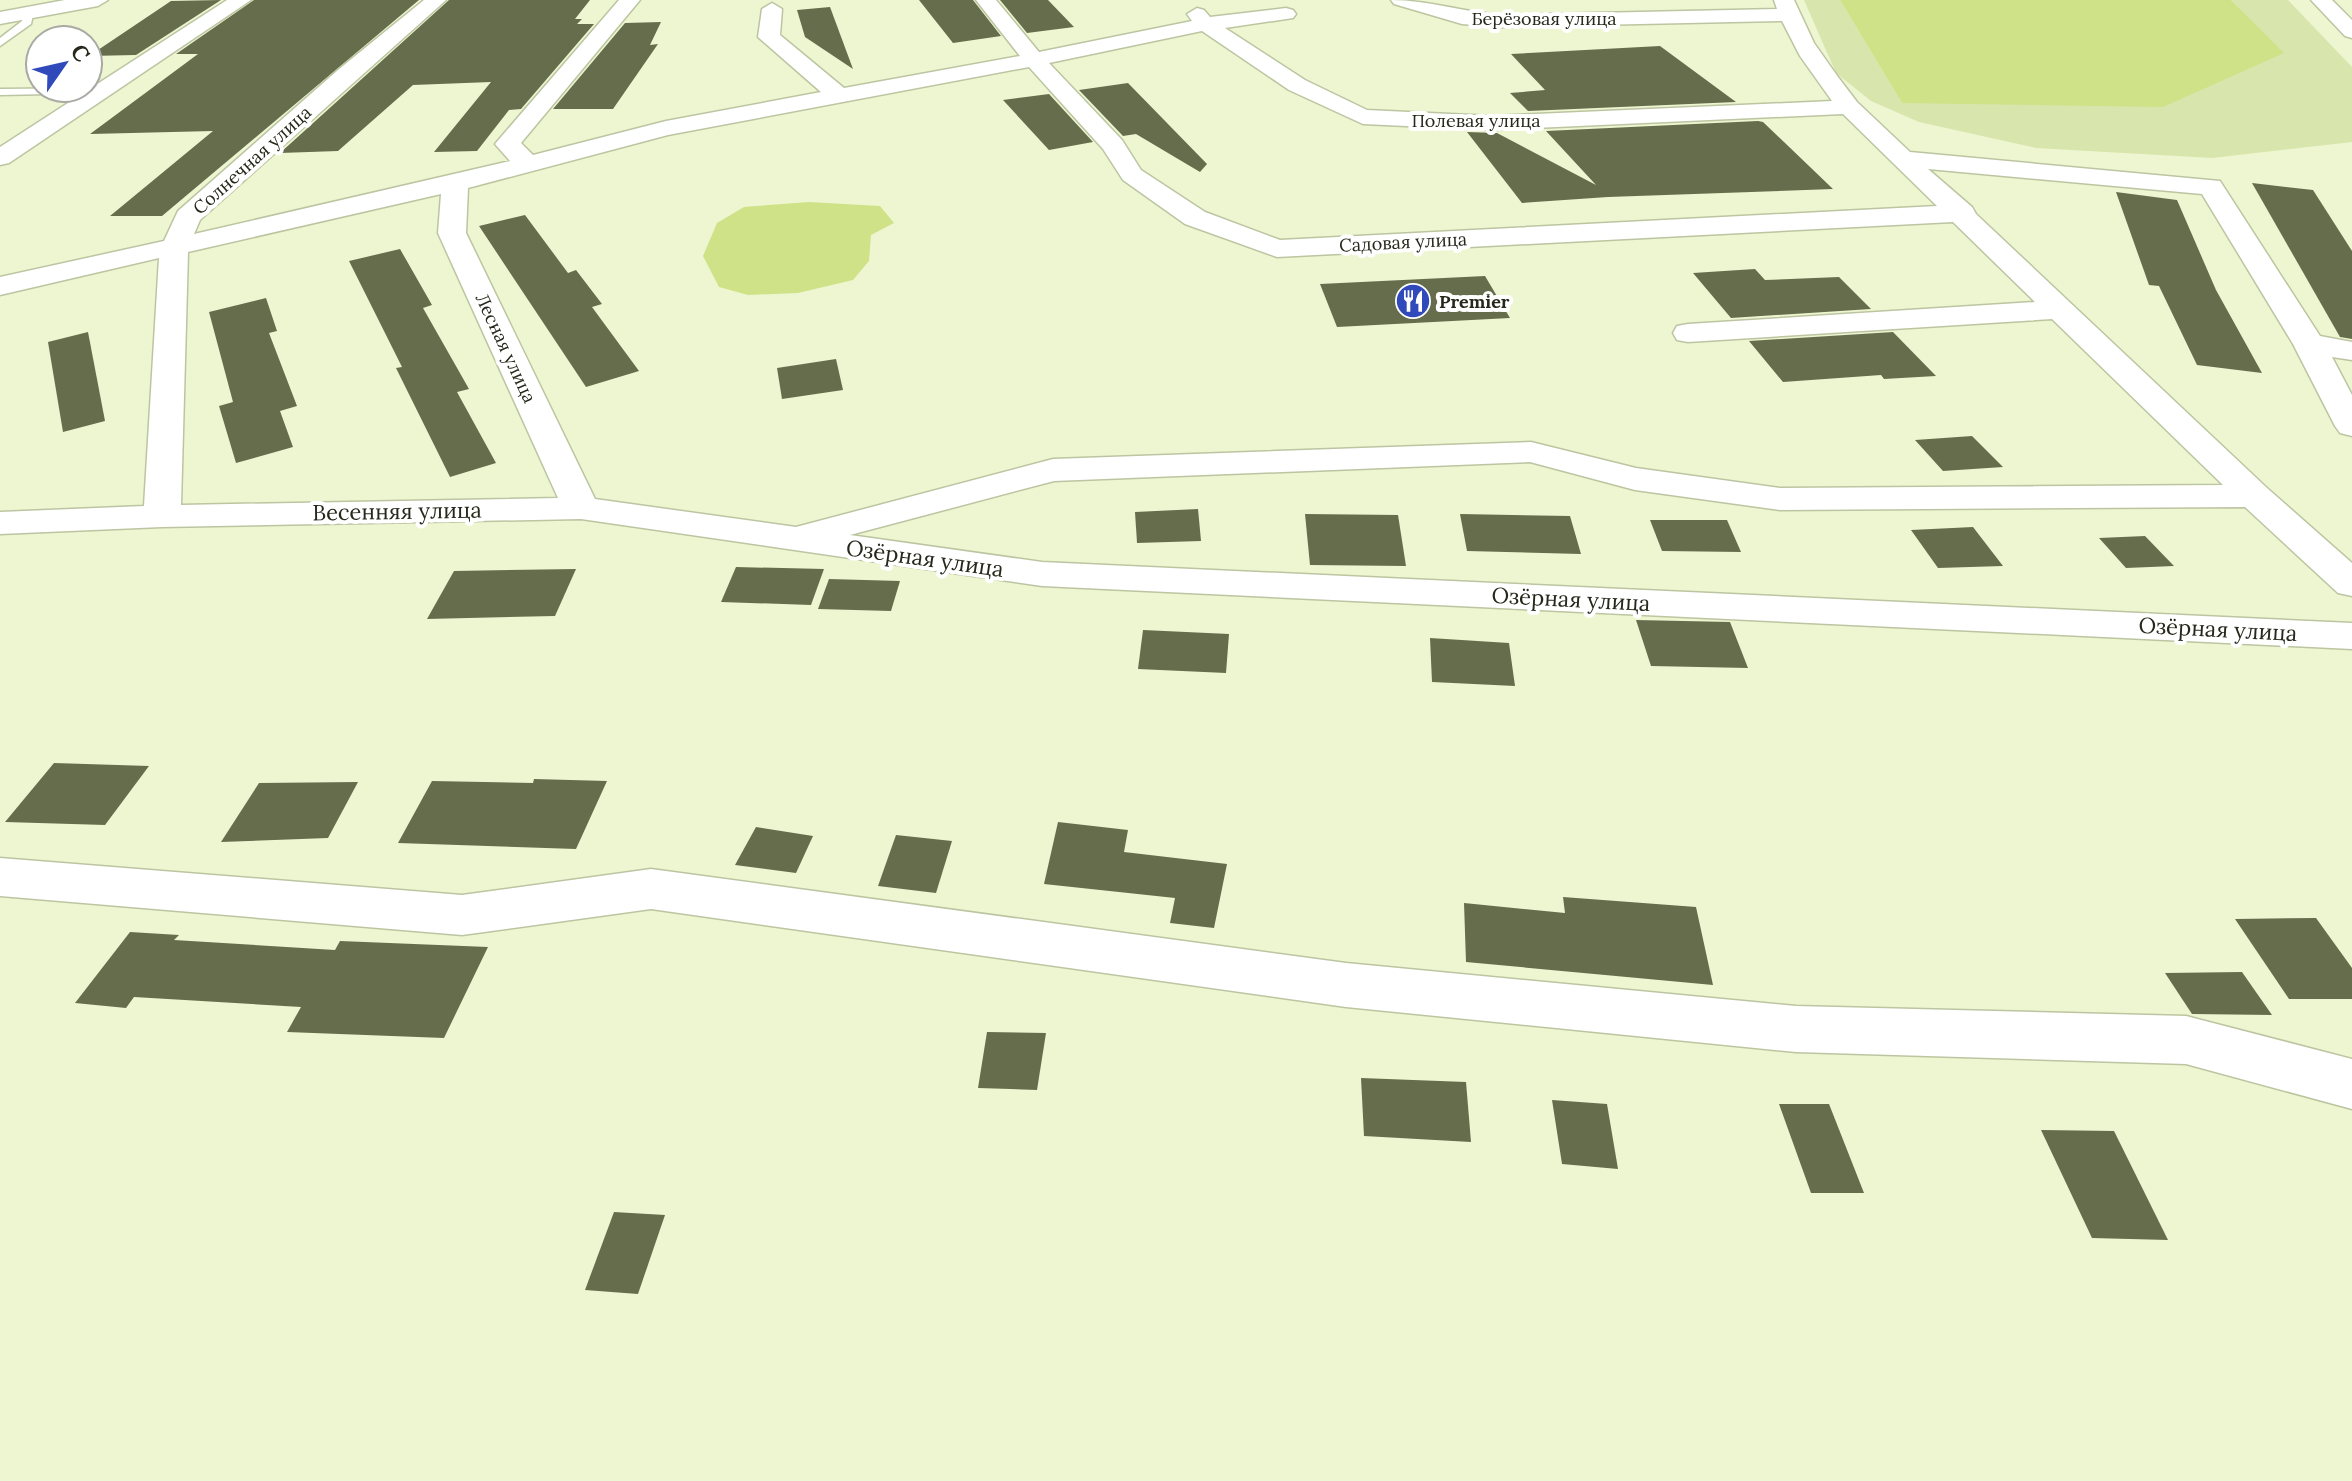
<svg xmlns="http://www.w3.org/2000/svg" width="2352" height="1481" font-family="Lora,serif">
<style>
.green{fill:#d8e5ac}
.water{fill:#cfe287}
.building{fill:#666d4d}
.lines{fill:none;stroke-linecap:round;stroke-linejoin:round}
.service-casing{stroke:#bcc5a1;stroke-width:3}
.minor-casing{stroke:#bcc5a1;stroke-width:3}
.primary-casing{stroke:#bcc5a1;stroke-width:3}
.service{fill:#fff;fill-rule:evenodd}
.minor{fill:#fff;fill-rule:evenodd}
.primary{fill:#fff;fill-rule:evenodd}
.labels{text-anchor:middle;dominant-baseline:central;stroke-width:8;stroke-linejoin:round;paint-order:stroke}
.far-street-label{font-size:18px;fill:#25281a;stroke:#fff}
.far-poi-label{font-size:18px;font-weight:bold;fill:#25281a;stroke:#fff;text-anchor:start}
.street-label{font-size:22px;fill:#25281a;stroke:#fff}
</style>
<rect width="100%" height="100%" fill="#edf6d1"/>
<polygon class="green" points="1804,0 1840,0 1902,103 2283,53 2231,0 2288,0 2352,67 2352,142 2212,158 2036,148 1919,122 1871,101 1836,73"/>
<g class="water">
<polygon points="1840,0 2231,0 2284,53 2163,107 1902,103"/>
<polygon points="809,202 880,206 894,223 871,235 869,261 853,280 798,293 748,295 719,287 703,256 717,223 744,207"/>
</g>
<g class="building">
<polygon points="221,0 136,55 89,56 171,1"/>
<polygon points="254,0 419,0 162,216 110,216 213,131 90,134 198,54 176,54"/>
<polygon points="449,0 590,0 575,19 582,19 577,24 594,24 521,109 509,110 477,151 434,152 491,82 413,85 338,151 280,153"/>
<polygon points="919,0 973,0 1001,36 953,43"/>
<polygon points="1000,0 1048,0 1074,27 1027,33"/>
<polygon points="830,7 853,69 805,37 797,10"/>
<polygon points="661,22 650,45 658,44 613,109 553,109 625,23"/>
<polygon points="1660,46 1736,102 1528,111 1510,93 1545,90 1511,54"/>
<polygon points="1128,83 1207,164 1200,172 1136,134 1123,136 1079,90"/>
<polygon points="1049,94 1093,142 1049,150 1003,100"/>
<polygon points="1758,121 1763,122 1833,189 1608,197 1522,203 1467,132 1497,133 1596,185 1546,131"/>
<polygon points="2252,183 2313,190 2352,251 2352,339 2340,337"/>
<polygon points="2116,192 2177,200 2216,290 2262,373 2197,365 2159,286 2149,285"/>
<polygon points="525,215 568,273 576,270 602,304 592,307 639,371 586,387 479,226"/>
<polygon points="400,249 432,305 423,308 469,389 457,392 496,463 450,477 396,368 402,367 349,261"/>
<polygon points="1755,269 1765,280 1839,277 1871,309 1731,318 1693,273"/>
<polygon points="1485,276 1510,318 1337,327 1320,284"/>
<polygon points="266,298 277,331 269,333 297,406 280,411 293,447 236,463 219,406 233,402 209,312"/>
<polygon points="88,332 105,421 63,432 48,342"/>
<polygon points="1893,332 1936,376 1884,379 1881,375 1783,382 1749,341"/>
<polygon points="836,359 843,390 782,399 777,368"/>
<polygon points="1972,436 2003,467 1943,471 1915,440"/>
<polygon points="1198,509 1201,541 1137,543 1135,512"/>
<polygon points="1305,514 1398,515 1406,566 1310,565"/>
<polygon points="1460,514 1570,516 1581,554 1467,551"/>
<polygon points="1650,520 1727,520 1741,552 1662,551"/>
<polygon points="1973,527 2003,566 1938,568 1911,530"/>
<polygon points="2145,536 2174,566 2126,568 2099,538"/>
<polygon points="736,567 824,569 811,605 721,602"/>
<polygon points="576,569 555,616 427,619 454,571"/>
<polygon points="829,579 900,581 891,611 818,609"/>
<polygon points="1636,620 1730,622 1748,668 1651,666"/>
<polygon points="1143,630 1229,634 1226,673 1138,669"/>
<polygon points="1430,638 1509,643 1515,686 1432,682"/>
<polygon points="54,763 149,766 105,825 5,822"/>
<polygon points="534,779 607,781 576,849 398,843 432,781 533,783"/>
<polygon points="358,782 328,838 221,842 259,783"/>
<polygon points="1058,822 1128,830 1124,852 1227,864 1214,928 1170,923 1175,898 1044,884"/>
<polygon points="756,827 813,836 796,873 735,865"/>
<polygon points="896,835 952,841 936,893 878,886"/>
<polygon points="1563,897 1696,907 1713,985 1466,962 1464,903 1565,913"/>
<polygon points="2316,918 2352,968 2352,999 2289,999 2235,919"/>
<polygon points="130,932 179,935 174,940 335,950 340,941 488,947 444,1038 287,1032 301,1007 134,997 126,1008 75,1003"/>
<polygon points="2242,972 2272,1015 2192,1014 2165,973"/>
<polygon points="987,1032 1046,1033 1037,1090 978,1088"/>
<polygon points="1361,1078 1466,1082 1471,1142 1364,1136"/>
<polygon points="1552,1100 1607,1104 1618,1169 1562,1164"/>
<polygon points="1779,1104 1829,1104 1864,1193 1811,1193"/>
<polygon points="2041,1130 2114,1131 2168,1240 2092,1238"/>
<polygon points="614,1212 665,1215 638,1294 585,1290"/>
</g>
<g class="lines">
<g class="service-casing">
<g id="service">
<polygon points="28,12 33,15 31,24 0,46 0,38 22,21 23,15"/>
<polygon points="104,88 104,92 100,93 0,95 0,89"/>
</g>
</g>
<g class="minor-casing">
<g id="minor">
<polygon points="65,0 108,0 98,6 0,24 0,12"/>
<polygon points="227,0 251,0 9,163 0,165 0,147"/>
<path d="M 424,0 L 446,0 L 200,220 L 194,234 L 510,161 L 495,144 L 619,0 L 640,0 L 521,143 L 533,155 L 666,121 L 821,92 L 758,37 L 762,9 L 772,3 L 782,9 L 780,35 L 844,88 L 1020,56 L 976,0 L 996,0 L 1039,52 L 1192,21 L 1187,14 L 1197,8 L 1204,10 L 1210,17 L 1286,8 L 1293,10 L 1296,14 L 1293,18 L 1225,28 L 1305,80 L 1367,110 L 1492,116 L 1832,101 L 1800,56 L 1782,21 L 1501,27 L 1462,24 L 1394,4 L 1391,0 C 1429,0 1463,12 1501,15 L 1777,9 L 1774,0 L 1794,0 L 1814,43 L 1838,77 L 1857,102 L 1910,152 L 2220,181 L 2320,336 L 2352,342 L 2352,360 L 2332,357 L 2352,395 L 2352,436 L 2340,433 L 2335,426 L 2293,344 L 2202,194 L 1928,169 L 1972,207 L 1976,214 L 2267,488 L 2352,563 L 2352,596 L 2338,593 L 2245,507 L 1780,510 L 1635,490 L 1530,462 L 1054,481 L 850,535 L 1042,562 L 2352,623 L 2352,649 L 1042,586 L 581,519 L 162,527 L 0,534 L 0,512 L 144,506 L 159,258 L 0,295 L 0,277 L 164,241 L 178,211 L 338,70 ZM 1202,31 L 1289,90 L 1363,124 L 1492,130 L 1843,114 L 1937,206 L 1280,240 L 1205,212 L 1141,170 L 1122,140 L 1049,63 ZM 1029,67 L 1103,149 L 1123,180 L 1185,224 L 1277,257 L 1953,222 L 2035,302 L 1688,324 L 1677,326 L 1673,333 L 1677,340 L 1688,342 L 2052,319 L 2223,485 L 1780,488 L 1636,468 L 1531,442 L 1053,459 L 796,527 L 595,499 L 466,233 L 468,188 L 668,135 ZM 441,194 L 438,233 L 558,498 L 181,505 L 188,252 Z"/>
<polygon points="0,858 462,895 651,869 1346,963 1796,1006 2186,1016 2352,1059 2352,1109 2186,1064 1796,1052 1346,1007 651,909 462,935 0,896"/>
</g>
</g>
<g class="primary-casing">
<polygon id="primary" points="2311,0 2332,0 2352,20 2352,38 2345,36"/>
</g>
<use href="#service" class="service"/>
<use href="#minor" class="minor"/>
<use href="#primary" class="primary"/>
</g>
<defs>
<g id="restaurant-disc" transform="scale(1.8)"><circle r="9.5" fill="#314abb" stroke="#fff"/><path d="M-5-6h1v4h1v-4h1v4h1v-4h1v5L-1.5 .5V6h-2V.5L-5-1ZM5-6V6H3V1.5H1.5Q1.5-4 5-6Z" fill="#fff"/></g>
</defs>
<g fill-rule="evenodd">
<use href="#restaurant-disc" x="1413" y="301"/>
</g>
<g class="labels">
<g class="far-street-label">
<text x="1544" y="18">Берёзовая улица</text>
<text x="1476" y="120">Полевая улица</text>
<text transform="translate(252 160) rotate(-42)">Солнечная улица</text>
<text transform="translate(1403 242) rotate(-3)">Садовая улица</text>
<text transform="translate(506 348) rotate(65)">Лесная улица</text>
</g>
<g class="far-poi-label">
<text x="1439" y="301">Premier</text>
</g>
<g class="street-label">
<text transform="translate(397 511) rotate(-1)">Весенняя улица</text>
<text transform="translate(925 558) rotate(8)">Озёрная улица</text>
<text transform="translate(1571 599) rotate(3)">Озёрная улица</text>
<text transform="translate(2218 629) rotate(3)">Озёрная улица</text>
</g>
</g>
<g transform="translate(64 64) rotate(56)"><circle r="38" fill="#ffffff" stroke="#a8a9a3" stroke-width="2"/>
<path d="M0-6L14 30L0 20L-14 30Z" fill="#314abb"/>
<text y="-12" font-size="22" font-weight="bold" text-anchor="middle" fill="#25281a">С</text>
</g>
</svg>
